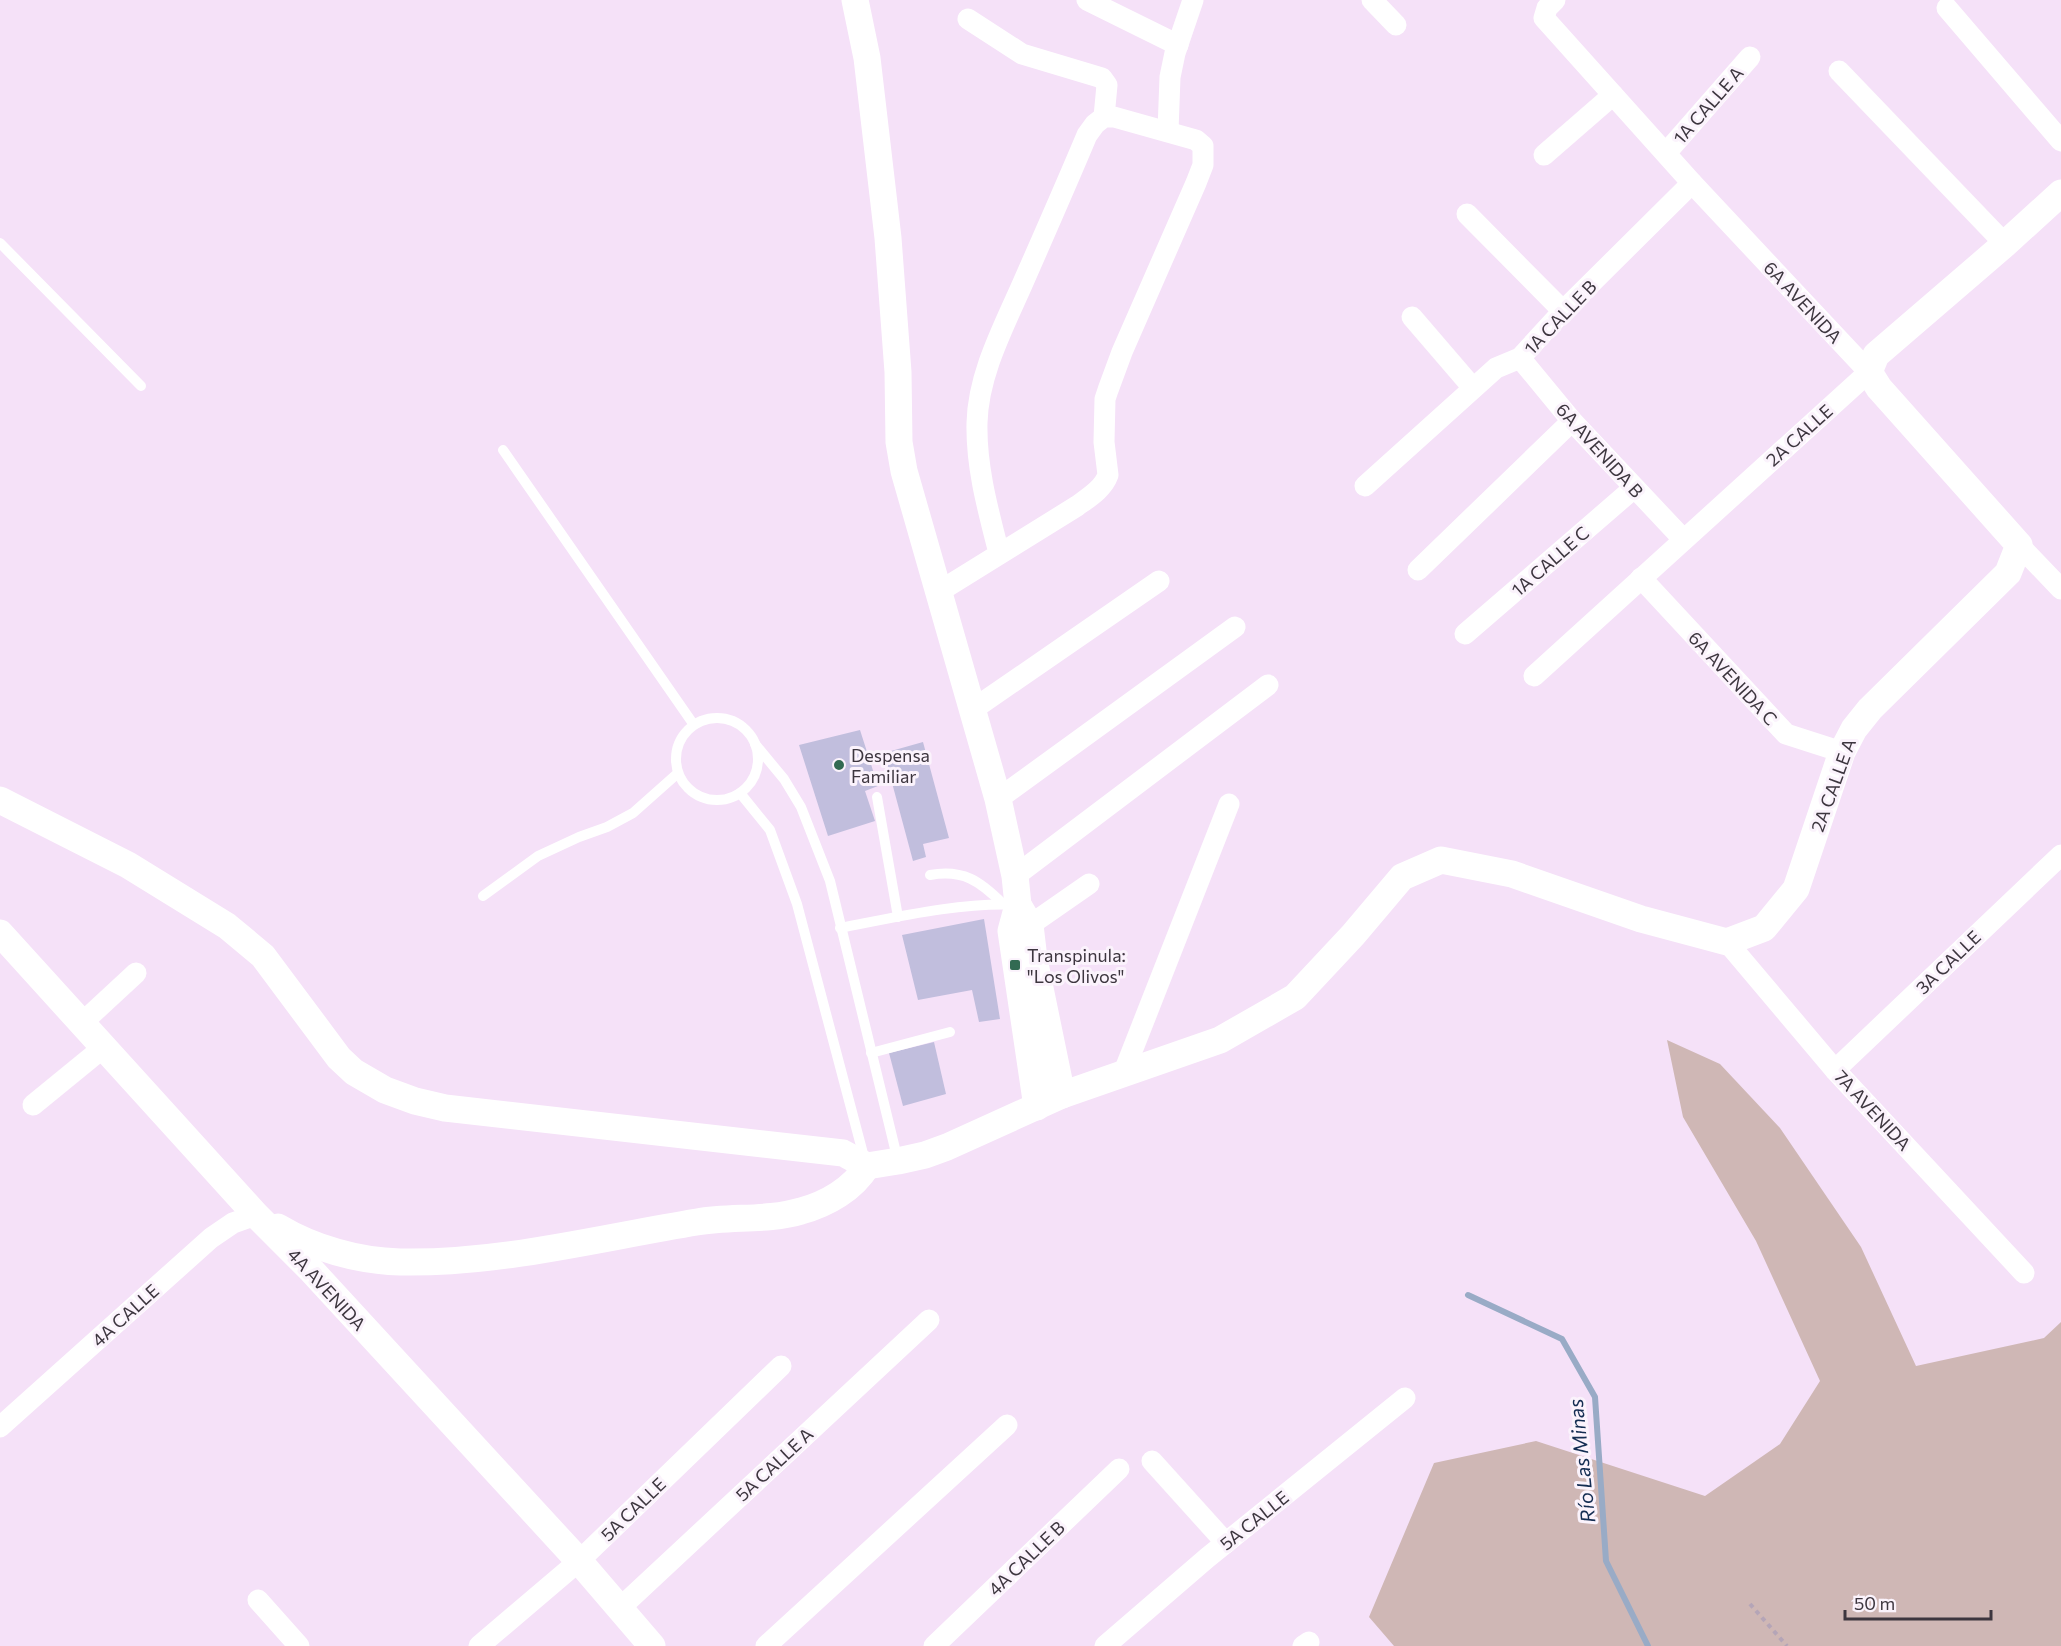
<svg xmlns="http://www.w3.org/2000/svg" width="2061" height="1646" font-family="Commissioner,sans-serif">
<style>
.green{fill:#cfb7b5}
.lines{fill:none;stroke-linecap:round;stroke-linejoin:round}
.stream{stroke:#99abc6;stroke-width:6}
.building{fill:#c1bedd}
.path{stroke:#b5a5b7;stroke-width:4;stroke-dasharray:4.5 4.5;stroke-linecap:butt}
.service{stroke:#fff;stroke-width:10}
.minor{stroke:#fff;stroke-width:21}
.tertiary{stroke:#fff;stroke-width:27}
.poi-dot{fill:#326a52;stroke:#fbf3fc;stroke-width:2}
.labels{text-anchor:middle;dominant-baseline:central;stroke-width:6;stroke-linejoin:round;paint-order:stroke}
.street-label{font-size:18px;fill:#3d363f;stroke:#fbf3fc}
.poi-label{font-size:18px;fill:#3d363f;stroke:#fbf3fc;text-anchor:start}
.water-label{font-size:20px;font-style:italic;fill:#142d52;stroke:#fbf3fc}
</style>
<rect width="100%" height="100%" fill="#f5e1f8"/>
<polygon class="green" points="1667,1040 1720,1064 1780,1128 1861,1247 1916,1366 2044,1338 2061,1322 2061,1646 1394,1646 1369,1617 1434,1463 1536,1441 1705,1496 1780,1444 1820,1381 1756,1241 1683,1117"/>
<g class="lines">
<polyline class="stream" points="1468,1295 1562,1339 1595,1397 1606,1561 1648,1646"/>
</g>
<g class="building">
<polygon points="860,730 878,786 865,791 875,821 828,836 799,745"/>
<polygon points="923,742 949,838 923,844 926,857 913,861 884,753"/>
<polygon points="984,919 1000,1019 979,1022 972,990 918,1000 902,935"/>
<polygon points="934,1042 946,1094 903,1106 889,1053"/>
</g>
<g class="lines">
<polyline class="path" points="1750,1604 1787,1646"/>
<g class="service">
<polyline points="0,243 141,386"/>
<polyline points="503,450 694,725"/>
<circle cx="717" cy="759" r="41"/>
<polyline points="755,744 784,779 801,807 830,881 898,1161"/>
<polyline points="740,793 770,830 797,904 865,1161"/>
<polyline points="877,797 898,917"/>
<path d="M 930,875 C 963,869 980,881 1003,904"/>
<polyline points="483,896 538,856 579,837 607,827 633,813 678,773"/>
<path d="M 840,928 C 897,917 960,902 1018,905"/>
<polyline points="871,1053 950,1032"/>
</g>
<g class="minor">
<polyline points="1087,0 1178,45"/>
<polyline points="1372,0 1396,25"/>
<polyline points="1947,8 2061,141"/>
<polyline points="968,19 1022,54 1102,78 1107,85 1104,117"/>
<polyline points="1839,71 2005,244"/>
<polyline points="1168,131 1170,77 1175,53 1193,0"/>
<polyline points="1666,153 1750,57"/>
<polyline points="1544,155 1613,95"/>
<polyline points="1467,214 1563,311"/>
<polyline points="1412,317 1473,388"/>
<polyline points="1520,358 1572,421 1683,539"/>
<polyline points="1365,486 1496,368 1520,358 1563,311 1692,183"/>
<polyline points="2019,545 2061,589"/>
<polyline points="1418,570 1572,421"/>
<polyline points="1641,578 1786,734 1842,752"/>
<path d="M 940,591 L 1077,506 C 1088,498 1103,489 1108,475 L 1104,442 L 1105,399 L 1108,390 L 1122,352 L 1196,183 L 1203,165 L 1203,146 L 1196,140 L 1114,117 L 1104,117 L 1095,124 L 1087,135 C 1066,185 1044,235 1022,285 C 1003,328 978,375 977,423 C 976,467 988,510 999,553"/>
<polyline points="1465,634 1634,488"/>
<polyline points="1534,676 1869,372 1692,183 1544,18 1547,8 1555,0"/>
<polyline points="972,710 1159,581"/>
<polyline points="998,799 1235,627"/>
<polyline points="1015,876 1268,685"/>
<polyline points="1030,925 1089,884"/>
<polyline points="1727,942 1835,1070 2024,1273"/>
<polyline points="82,1023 136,973"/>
<polyline points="1835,1070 2061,855"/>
<polyline points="1123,1074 1229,804"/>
<polyline points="33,1105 104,1047"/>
<polyline points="0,1427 211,1238 233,1223 256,1215"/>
<polyline points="1152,1461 1226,1543"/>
<polyline points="258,1600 299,1646"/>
<polyline points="620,1608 929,1320"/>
<polyline points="479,1646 579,1561 781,1366"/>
<polyline points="766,1646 1007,1425"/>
<polyline points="934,1646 1119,1469"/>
<polyline points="1105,1646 1207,1558 1405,1398"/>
<polyline points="1303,1646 1309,1642"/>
</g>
<g class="tertiary">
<polyline points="855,0 867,58 888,238 898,372 899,442 904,471 998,799 1015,876 1018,905 1011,931 1037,1107"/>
<polyline points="0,800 128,865 227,926 263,956 339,1058 354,1072 385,1090 415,1101 445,1108 843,1153 867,1166 898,1161 925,1155 947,1147 1062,1095 1220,1040 1295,997 1353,935 1402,877 1441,860 1512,874 1641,919 1727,942 1764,928 1796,889 1842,752 1854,729 1870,709 2008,573 2019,545 1879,388 1869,372 1876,355 2005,244 2061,193"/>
<polyline points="1018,905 1030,925 1034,959 1062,1095"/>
<polyline points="0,933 256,1215 312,1271 579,1561 652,1646"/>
<path d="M 278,1227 C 313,1248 358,1261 400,1262 C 500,1264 599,1238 697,1222 C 731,1216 768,1221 801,1211 C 827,1204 853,1189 867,1166"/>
</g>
</g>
<g class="poi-dot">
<circle cx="839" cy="765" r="6"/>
<rect x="1009" y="959" width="12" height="12" rx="3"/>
</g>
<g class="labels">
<g class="street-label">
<text transform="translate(1708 105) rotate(-49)">1A CALLE A</text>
<text transform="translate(1803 302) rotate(47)">6A AVENIDA</text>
<text transform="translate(1560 317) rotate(-46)">1A CALLE B</text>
<text transform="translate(1799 435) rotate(-42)">2A CALLE</text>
<text transform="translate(1600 450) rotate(48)">6A AVENIDA B</text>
<text transform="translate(1550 561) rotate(-41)">1A CALLE C</text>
<text transform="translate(1733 678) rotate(47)">6A AVENIDA C</text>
<text transform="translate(1833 785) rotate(-70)">2A CALLE A</text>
<text transform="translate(1948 962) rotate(-44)">3A CALLE</text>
<text transform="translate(1873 1110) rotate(47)">7A AVENIDA</text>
<text transform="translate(327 1289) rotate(47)">4A AVENIDA</text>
<text transform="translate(125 1315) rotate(-42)">4A CALLE</text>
<text transform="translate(774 1464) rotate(-43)">5A CALLE A</text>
<text transform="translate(633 1509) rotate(-44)">5A CALLE</text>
<text transform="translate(1254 1520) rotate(-39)">5A CALLE</text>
<text transform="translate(1026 1558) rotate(-44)">4A CALLE B</text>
</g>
<g class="poi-label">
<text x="851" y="755">Despensa<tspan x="851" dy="21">Familiar</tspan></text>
<text x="1027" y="955">Transpinula:<tspan x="1027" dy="21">"Los Olivos"</tspan></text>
</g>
<g class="water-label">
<text transform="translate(1581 1461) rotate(-96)">Río Las Minas</text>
</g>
</g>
<path d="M1845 1610v9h146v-9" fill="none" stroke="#3d363f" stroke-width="3"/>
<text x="1854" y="1610" font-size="18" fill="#3d363f" stroke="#fbf3fc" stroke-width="4.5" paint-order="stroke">50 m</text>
</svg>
